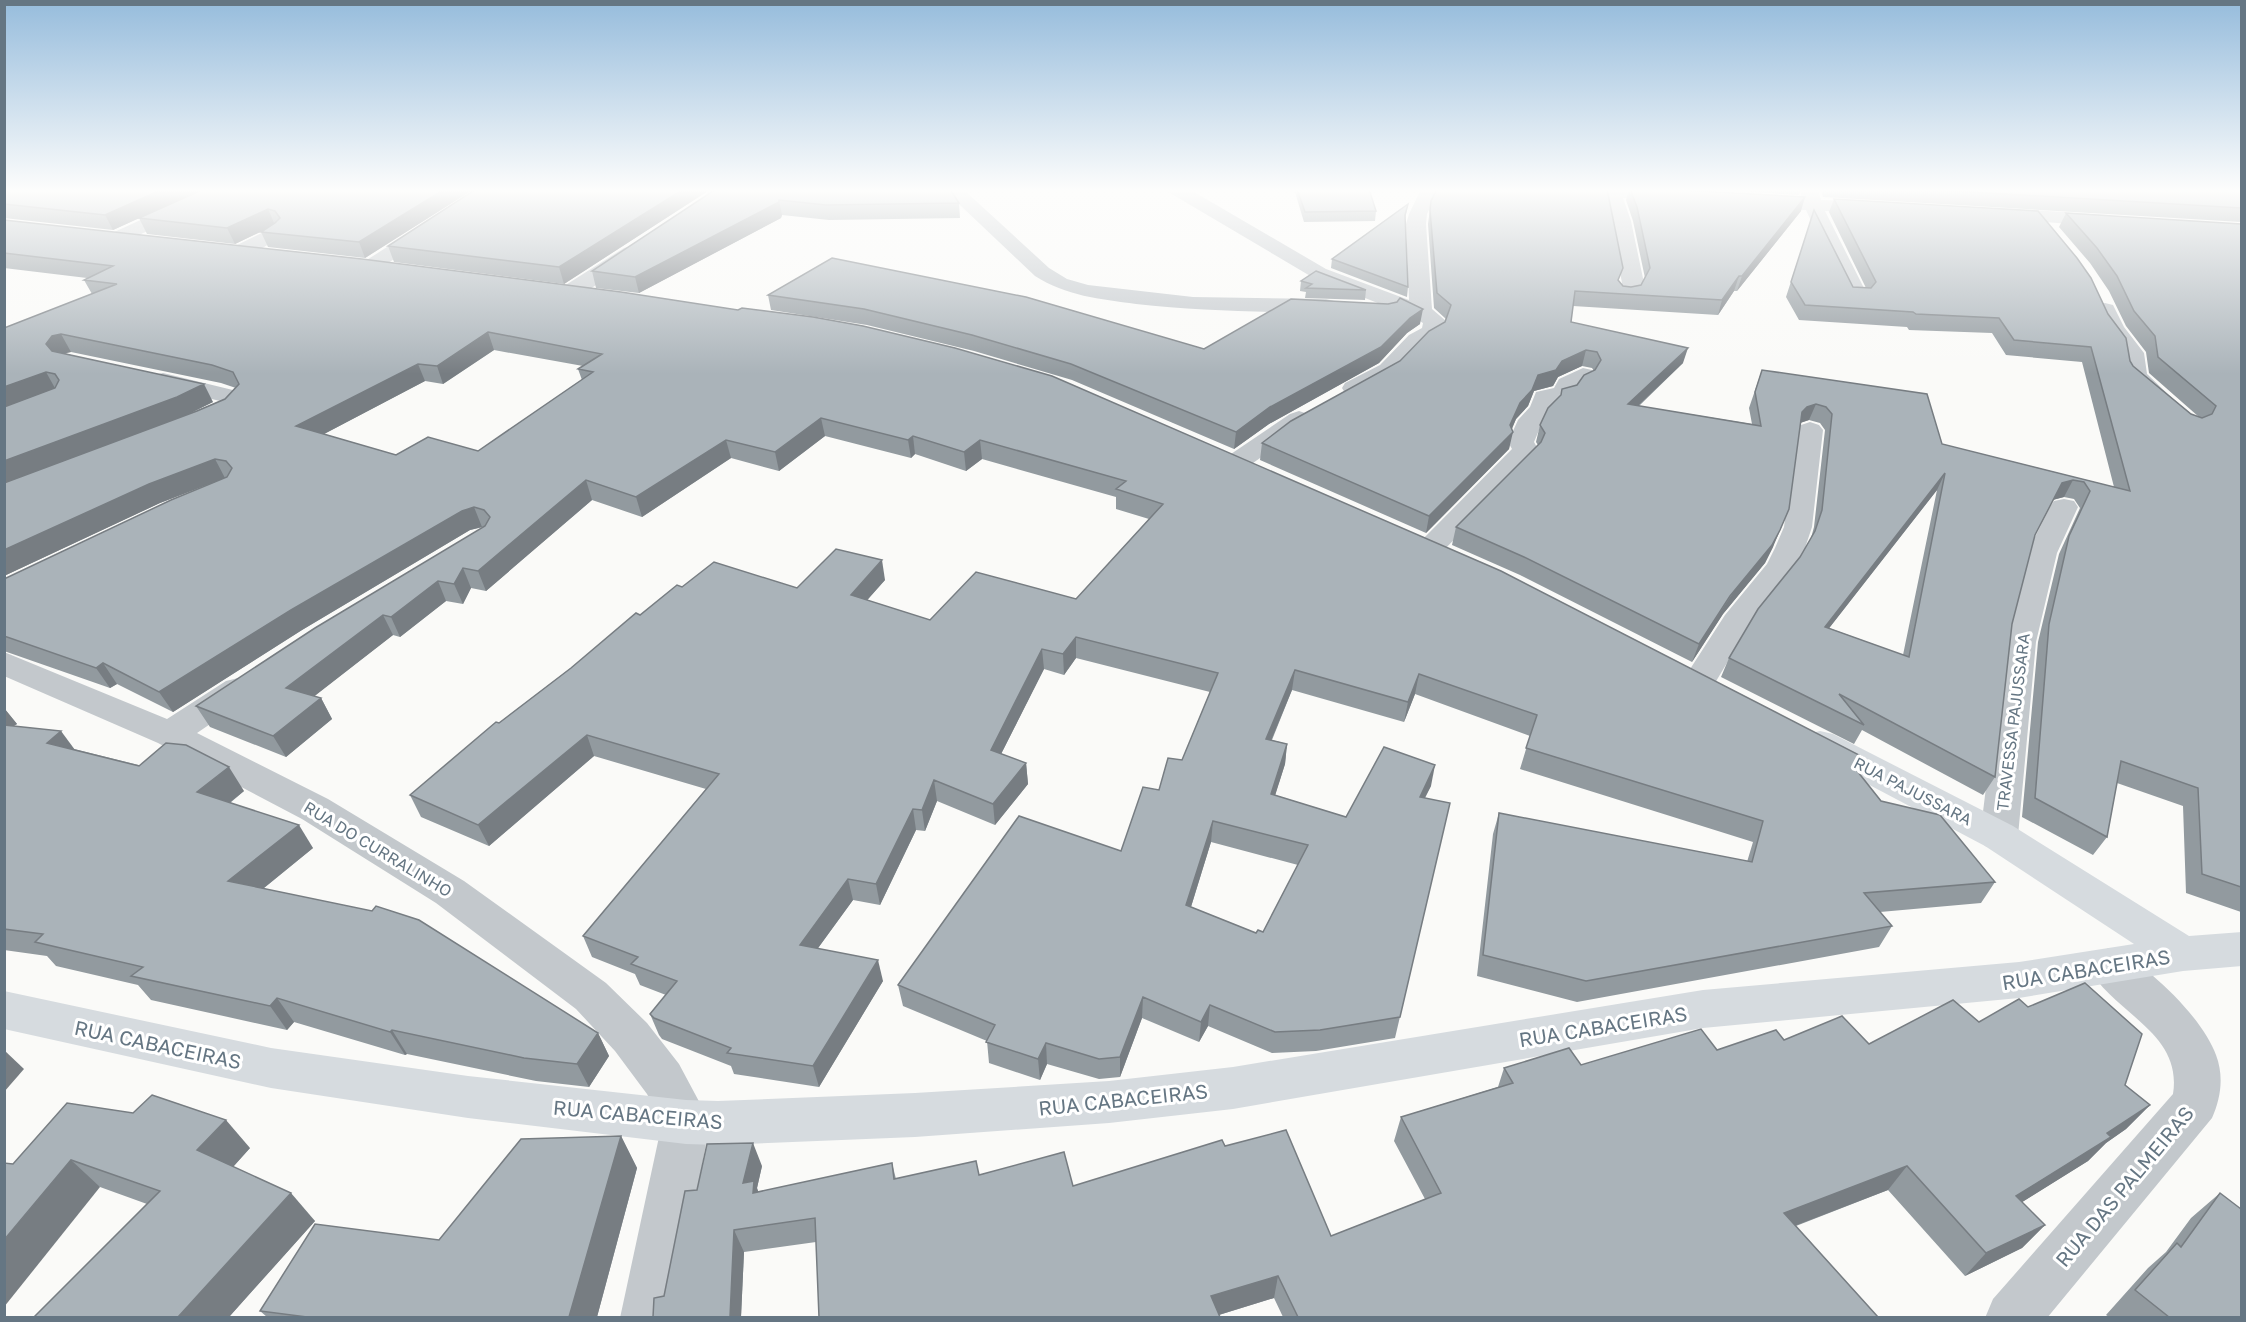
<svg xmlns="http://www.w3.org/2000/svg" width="2246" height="1322" font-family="'Golos Text',sans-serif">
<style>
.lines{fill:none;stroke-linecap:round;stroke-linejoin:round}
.street{fill:#c3c8cc;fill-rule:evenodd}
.secondary{fill:#d6dbdf;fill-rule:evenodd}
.wall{fill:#929a9f;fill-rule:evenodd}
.shaded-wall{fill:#777d82}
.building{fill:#aab3b9;stroke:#777d82;stroke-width:1.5;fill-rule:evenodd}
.labels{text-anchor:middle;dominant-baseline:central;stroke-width:6;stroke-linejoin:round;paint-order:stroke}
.street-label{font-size:16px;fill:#657683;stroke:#fff}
.near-street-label{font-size:20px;fill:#657683;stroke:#fff}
</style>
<rect width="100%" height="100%" fill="#fafaf8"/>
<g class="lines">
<g class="street">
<polygon points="208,189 232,189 229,193 124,242 110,242 107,238 110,234"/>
<polygon points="478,189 500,189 376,271 369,273 362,271 359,267 362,263"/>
<path d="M 943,189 L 963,189 L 1049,268 L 1067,279 L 1088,285 L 1193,297 L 1326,299 L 1334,301 L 1337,306 L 1334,311 L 1326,313 C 1262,312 1200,311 1136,304 C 1100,299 1066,296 1035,276 Z"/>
<path d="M 1167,189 L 1189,189 L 1326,269 L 1409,300 L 1406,224 L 1409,214 L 1421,189 L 1439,189 L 1427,214 L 1426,224 L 1432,309 L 1446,321 C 1441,340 1435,336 1423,347 C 1404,366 1375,400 1345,393 L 1342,388 L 1345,383 L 1380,365 L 1409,335 L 1422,328 L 1423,323 L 1413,317 L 1312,277 L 1170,193 Z"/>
<path d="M 1563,189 C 1598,189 1644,184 1679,192 L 1681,196 L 1679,200 L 1672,202 L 1623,198 L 1631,221 L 1644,283 L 1635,299 L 1627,300 L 1619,299 L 1616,294 L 1622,283 L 1611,221 L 1604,197 L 1566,193 Z"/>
<polygon points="1800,189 1818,189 1821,200 1876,202 1883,204 1885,208 1883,212 1876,214 1825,211 1868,296 1865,301 1857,302 1849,301 1846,296 1806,210 1759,208 1752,206 1750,202 1752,198 1759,196 1802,199"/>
<polygon points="1999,208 2109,215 2116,217 2119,221 2116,225 2109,227 1992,218 1990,214 1992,210"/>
<path d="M 274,227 L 281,229 L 284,233 L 281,237 C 266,245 248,260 231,256 L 228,252 L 231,248 Z"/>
<polygon points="631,246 638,248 641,252 638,256 577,298 569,299 561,298 558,293 561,288 624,248"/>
<polygon points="2105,303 2113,305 2124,327 2144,353 2147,374 2174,400 2171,405 2162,407 2153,405 2126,381 2123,376 2120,353 2102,328 2094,310 2097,305"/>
<polygon points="1583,368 1592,370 1595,375 1589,385 1578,389 1572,399 1556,403 1555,410 1542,423 1534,442 1539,451 1535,457 1440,554 1430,557 1420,554 1415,548 1420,542 1512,449 1508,442 1518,420 1530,407 1536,392 1554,388 1559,379"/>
<path d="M 163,373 L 241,392 L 246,402 C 236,417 213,429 195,424 L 191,419 L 195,414 L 220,401 L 154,385 L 151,380 L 154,375 Z"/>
<polygon points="1299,411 1308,414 1312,419 1308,424 1246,468 1237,470 1228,468 1224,462 1228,456 1290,414"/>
<polygon points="1810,422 1819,425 1823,430 1812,527 1805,548 1791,573 1749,626 1712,688 1700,691 1688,688 1683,680 1725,615 1767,564 1775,548 1784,527 1797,430 1801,425"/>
<polygon points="2064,499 2074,501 2078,507 2057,553 2036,642 2018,836 2013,846 1999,850 1985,846 1980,836 2004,642 2027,553 2050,507 2054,501"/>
<polygon points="4,652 167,719 226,681 238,678 250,681 255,689 250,697 197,733 328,799 464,881 606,983 647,1023 679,1064 710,1122 674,1318 620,1318 662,1123 647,1094 615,1051 576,1009 436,903 302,819 158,743 4,676"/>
<path d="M 2109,948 C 2145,961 2203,1018 2216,1055 C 2224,1076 2221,1098 2212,1118 L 2047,1318 L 1985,1318 L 1993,1299 L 2173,1094 C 2183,1031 2111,1013 2088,966 L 2094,954 Z"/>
</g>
<polygon class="secondary" points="1820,731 1833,734 2013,826 2189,936 2242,932 2242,966 2183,971 2019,998 1703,1028 1233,1109 1109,1123 915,1137 718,1145 686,1144 468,1118 271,1088 4,1029 4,991 271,1048 468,1076 686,1100 718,1101 915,1093 1109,1081 1233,1067 1703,990 2019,962 2134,944 1985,846 1807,752 1802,743 1807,734"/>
</g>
<g class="wall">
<polygon points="4,189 203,189 113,230 4,218"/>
<polygon points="204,189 474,189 365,258 268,247 261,232 264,230 235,244 147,234 139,218"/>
<polygon points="711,189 564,284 394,262 388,246"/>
<polygon points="716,189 959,203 960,218 829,220 782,215 781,218 639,293 596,288 592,271"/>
<polygon points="1294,189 1369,189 1376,211 1375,221 1304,222"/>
<path d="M 1629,189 L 1662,189 L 1801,211 L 1737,291 L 1734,291 L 1718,315 L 1573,306 L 1571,322 L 1683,363 L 1639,406 L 1752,424 L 1749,408 L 1762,370 L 1942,444 L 2114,487 L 2082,362 L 2006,355 L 1992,333 L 1909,330 L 1907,327 L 1799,320 L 1786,297 L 1814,210 L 1853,287 L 1866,288 L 1829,212 L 1834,199 L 2130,361 L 2133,366 L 2191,414 L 2199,417 L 2149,373 L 2146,352 L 2126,326 L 2109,291 L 2090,263 L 2059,227 L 2066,213 L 2241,224 L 2241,912 L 2186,893 L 2183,806 L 2117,783 L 2107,837 L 2093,855 L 2022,817 L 2038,642 L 2059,554 L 2080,508 L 2074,499 L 2064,497 L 2053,500 L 2035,535 L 2012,624 L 1995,777 L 1983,795 L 1862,730 L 1854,744 L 1721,677 L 1729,658 L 1800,557 L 1811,538 L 1814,527 L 1825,430 L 1820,423 L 1809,420 L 1800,423 L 1773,547 L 1765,563 L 1723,614 L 1692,662 L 1520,575 L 1452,545 L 1456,527 L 1538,445 L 1536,442 L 1540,425 L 1577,385 L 1594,371 L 1592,368 L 1582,366 L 1558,377 L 1553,386 L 1534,391 L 1528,406 L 1516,419 L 1512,429 L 1509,449 L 1426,533 L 1260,460 L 1262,443 L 1400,361 L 1445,322 L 1446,319 L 1434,308 L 1428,224 L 1431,201 L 1620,283 L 1623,286 L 1631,287 L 1641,285 L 1645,278 L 1633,221 L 1626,200 ZM 1937,490 L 1903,655 L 1829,628 Z"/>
<polygon points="1703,189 1801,189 1799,195"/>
<polygon points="1821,189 2241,189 2241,222 1823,197"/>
<polygon points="1408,204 1405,219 1408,287 1407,297 1331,268 1332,259"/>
<path d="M 4,220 L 738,310 L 1858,772 L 1881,801 L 1995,882 L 1981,903 L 1880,912 L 1892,926 L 1879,947 L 1577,1002 L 1477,976 L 1493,834 L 1499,813 L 1747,862 L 1753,842 L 1520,769 L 1530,736 L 1415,694 L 1404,722 L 1292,690 L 1272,740 L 1287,744 L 1285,764 L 1275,795 L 1346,817 L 1431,786 L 1424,798 L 1450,803 L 1395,1038 L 1316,1051 L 1272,1053 L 1208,1026 L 1199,1042 L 1142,1018 L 1120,1077 L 1099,1079 L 1047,1064 L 1040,1080 L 989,1063 L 987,1041 L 903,1006 L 898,985 L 1121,851 L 1159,790 L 1182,760 L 1210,692 L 1076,658 L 1064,675 L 1044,669 L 1001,754 L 1026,763 L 1028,784 L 995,825 L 937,801 L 925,831 L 916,830 L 880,905 L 853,900 L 818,948 L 883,981 L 819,1087 L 734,1074 L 731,1066 L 662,1039 L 659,1035 L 650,1014 L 666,995 L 640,985 L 635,974 L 592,957 L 583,936 L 706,789 L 594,756 L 489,846 L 421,817 L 410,795 L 499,723 L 640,615 L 682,587 L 797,588 L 885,580 L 867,600 L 930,620 L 1076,599 L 1149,519 L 1116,509 L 1116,497 L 982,459 L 966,471 L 915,454 L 911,458 L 825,436 L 779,471 L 731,458 L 642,517 L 592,500 L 486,591 L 471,588 L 463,604 L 446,601 L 400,637 L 393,635 L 314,696 L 321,698 L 332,719 L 286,757 L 210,727 L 196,706 L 483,527 L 470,530 L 302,630 L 173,712 L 117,684 L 110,688 L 4,651 L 4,579 L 214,482 L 160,503 L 4,576 L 4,328 L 92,294 L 84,280 L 87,278 L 4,268 ZM 494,350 L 583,366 L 578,369 L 582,380 L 478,451 L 396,455 L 324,434 L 425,381 L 443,384 ZM 71,352 L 221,383 L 236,388 L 225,399 L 190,413 L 213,402 L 65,353 ZM 1211,842 L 1298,865 L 1263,932 L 1256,933 L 1191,907 Z"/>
<polygon points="1301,281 1366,290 1365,300 1305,298 1306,292 1300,291"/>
<polygon points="768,295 1204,349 1420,324 1407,333 1379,363 1269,424 1234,449 1072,380 974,351 867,325 771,310"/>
<polygon points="4,708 17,724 14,726 74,749 244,791 230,803 313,848 264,888 598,1033 609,1056 589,1087 536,1081 407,1054 405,1055 294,1022 287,1030 151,1000 138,985 56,966 47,956 4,950"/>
<polygon points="1979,1022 2125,1085 2150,1105 2126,1129 2106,1143 2088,1161 2022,1202 2045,1225 2022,1248 1965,1276 1888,1190 1796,1226 1878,1317 1283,1317 1274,1298 1219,1315 816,1242 744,1252 741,1317 653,1317 664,1296 697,1190 762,1166 757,1188 758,1192 892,1163 896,1179 979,1175 1073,1186 1225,1146 1331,1236 1425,1199 1394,1141 1401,1117 1498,1087 1504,1068 1581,1065 1717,1050 1784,1040 1869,1044"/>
<polygon points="621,1136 637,1168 597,1317 267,1317 260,1311 439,1240"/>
<polygon points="250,1148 233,1167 315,1221 229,1317 34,1317 147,1204 100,1187 13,1164"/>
<polygon points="2220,1193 2241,1317 2109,1317 2106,1315 2148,1268 2166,1252 2191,1218"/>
</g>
<g class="shaded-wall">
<polygon points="4,189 20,189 4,195"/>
<polygon points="163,189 203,189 113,230 105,215"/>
<polygon points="445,189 474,189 365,258 359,242"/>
<polygon points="684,189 711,189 564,284 559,267"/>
<polygon points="1805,197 1801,211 1737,291 1742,276"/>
<polygon points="779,200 782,215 781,218 639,293 635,277"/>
<polygon points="268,209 275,225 235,244 227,228"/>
<polygon points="1739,276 1734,291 1718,315 1722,300"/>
<polygon points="1423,309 1420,324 1407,333 1379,363 1269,424 1234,449 1236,432 1270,407"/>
<polygon points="488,332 494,350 443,384 437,366"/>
<polygon points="61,334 71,352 62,354 57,361 46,344 52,336"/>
<polygon points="1688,348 1683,363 1623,420 1628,404"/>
<polygon points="1586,350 1582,366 1558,377 1553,386 1534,391 1528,406 1516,419 1508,437 1513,432 1509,449 1426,533 1429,516 1510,425 1520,403 1538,375 1562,361"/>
<polygon points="418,364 425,381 305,444 296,426"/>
<polygon points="46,372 56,390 4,409 4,387"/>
<polygon points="204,384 213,402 187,415 4,484 4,461"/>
<polygon points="1816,404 1809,420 1800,423 1802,412 1807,407"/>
<polygon points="821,418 825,436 779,471 775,452"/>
<polygon points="913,436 915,454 911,458 908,440"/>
<polygon points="726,440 731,458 642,517 636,497"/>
<polygon points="980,440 982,459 966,471 964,452"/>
<polygon points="215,459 225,478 160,503 4,576 4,550 149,484"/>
<polygon points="1945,473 1937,490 1816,645 1825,627"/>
<polygon points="586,480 592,500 486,591 478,571"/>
<polygon points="2073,480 2064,497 2052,500 2062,483"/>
<polygon points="474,507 482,527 470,530 302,630 173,712 159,692 291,610 462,511"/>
<polygon points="1789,509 1773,547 1765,563 1723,614 1692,662 1699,644"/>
<polygon points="882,560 885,580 854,615 851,595"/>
<polygon points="463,568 471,588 463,604 454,584"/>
<polygon points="438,581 446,601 400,637 391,617"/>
<polygon points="383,615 393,635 298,709 286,688"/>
<polygon points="1076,637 1076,658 1064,675 1063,654"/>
<polygon points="1042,649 1044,669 993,770 991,750"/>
<polygon points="103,663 117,684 110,688 96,668"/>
<polygon points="1295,670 1292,690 1263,760 1266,739"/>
<polygon points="1419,674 1415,694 1404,722 1408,702"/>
<polygon points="321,698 332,719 286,757 273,736"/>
<polygon points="4,708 17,724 4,731"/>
<polygon points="61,731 78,754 47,743"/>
<polygon points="587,735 594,756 489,846 478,825"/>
<polygon points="1287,744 1285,764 1269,815 1271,794"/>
<polygon points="1026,763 1028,784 995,825 993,804"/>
<polygon points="1435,765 1431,786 1415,818 1420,797"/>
<polygon points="229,767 244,791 213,816 197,792"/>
<polygon points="934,780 937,801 925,831 922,810"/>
<polygon points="913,809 916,830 880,905 876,884"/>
<polygon points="1213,821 1211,842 1185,926 1186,905"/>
<polygon points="299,825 313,848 244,904 228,881"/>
<polygon points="848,879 853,900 805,966 800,945"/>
<polygon points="878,960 883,981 819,1087 813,1066"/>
<polygon points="1143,997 1142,1018 1120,1077 1120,1057"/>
<polygon points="277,998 294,1022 287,1030 270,1006"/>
<polygon points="1210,1005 1208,1026 1199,1042 1201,1022"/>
<polygon points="392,1030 407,1054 405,1055 390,1032"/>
<polygon points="598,1033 609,1056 589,1087 577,1064"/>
<polygon points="1046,1043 1047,1064 1040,1080 1038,1059"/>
<polygon points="4,1050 24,1069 4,1092"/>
<polygon points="2150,1105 2126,1129 2106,1143 2088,1161 1995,1219 2016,1196 2107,1133"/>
<polygon points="226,1120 250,1148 223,1178 197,1150"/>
<polygon points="621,1136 637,1168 597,1317 569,1317"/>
<polygon points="753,1143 762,1166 757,1188 763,1205 743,1183"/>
<polygon points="71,1160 100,1187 4,1307 4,1240"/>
<polygon points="1907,1166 1888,1190 1768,1236 1784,1213"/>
<polygon points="291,1193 315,1221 229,1317 178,1317"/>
<polygon points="2045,1225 2022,1248 1965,1276 1986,1253"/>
<polygon points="734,1230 744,1252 741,1317 730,1317"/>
<polygon points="1278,1276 1274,1298 1212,1317 1211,1296"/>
</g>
<g class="building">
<polygon points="14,189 163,189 105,215 4,204 4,192"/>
<polygon points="204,189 445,189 359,242 261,232 275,223 280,218 275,211 268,209 227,228 139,218"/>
<polygon points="476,189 684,189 559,267 388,246"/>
<polygon points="716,189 950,189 959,203 826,205 779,200 779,202 635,277 592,271"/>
<polygon points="1297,189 1369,189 1376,211 1305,212"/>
<path d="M 1437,189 L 1607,189 L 1623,268 L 1618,280 L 1623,286 L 1631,287 L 1641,285 L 1650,268 L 1637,207 L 1630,189 L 1662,189 L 1805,197 L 1742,276 L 1739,276 L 1722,300 L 1575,291 L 1571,322 L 1688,348 L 1628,404 L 1761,426 L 1755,392 L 1762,370 L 1927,394 L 1942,444 L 2130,491 L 2091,347 L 2014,340 L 1999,318 L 1916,314 L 1913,312 L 1805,305 L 1791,282 L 1814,210 L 1853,287 L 1871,288 L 1876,282 L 1834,199 L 2038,211 L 2077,258 L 2091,278 L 2108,314 L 2126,338 L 2130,361 L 2133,366 L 2191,414 L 2202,418 L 2212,414 L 2216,406 L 2158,357 L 2155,336 L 2134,311 L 2117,276 L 2097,248 L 2066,213 L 2241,224 L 2241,887 L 2202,874 L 2198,788 L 2121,761 L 2107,837 L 2035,798 L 2049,624 L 2069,536 L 2090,491 L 2084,482 L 2073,480 L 2062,483 L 2035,535 L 2012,624 L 1995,777 L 1839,694 L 1864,725 L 1729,658 L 1758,609 L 1800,557 L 1815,531 L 1822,510 L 1832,414 L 1826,407 L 1816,404 L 1807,407 L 1802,412 L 1789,509 L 1780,530 L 1772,545 L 1730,596 L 1699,644 L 1524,557 L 1456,527 L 1541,442 L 1545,433 L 1540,425 L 1548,408 L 1561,395 L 1562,389 L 1577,385 L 1584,375 L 1595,370 L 1601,360 L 1597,352 L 1586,350 L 1562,361 L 1556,370 L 1538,375 L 1532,390 L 1520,403 L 1510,425 L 1513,432 L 1429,516 L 1262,443 L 1291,421 L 1400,361 L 1429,331 L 1445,322 L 1451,305 L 1437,293 L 1430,210 L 1431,201 ZM 1945,473 L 1909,657 L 1825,627 Z"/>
<polygon points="1922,189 2241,189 2241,208"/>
<polygon points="1408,204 1405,215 1408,287 1332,259"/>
<path d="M 4,220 L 362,259 L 621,292 L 738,310 L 742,308 L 813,317 L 863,326 L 955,348 L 1052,376 L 1501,571 L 1863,757 L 1858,772 L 1881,801 L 1940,815 L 1995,882 L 1864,893 L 1892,926 L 1586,981 L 1483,955 L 1499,813 L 1752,862 L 1763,821 L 1526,748 L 1537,715 L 1419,674 L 1408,702 L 1295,670 L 1266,739 L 1287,744 L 1271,794 L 1346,817 L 1384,747 L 1435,765 L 1420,797 L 1450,803 L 1400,1017 L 1320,1030 L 1275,1032 L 1210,1005 L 1201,1022 L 1143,997 L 1120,1057 L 1099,1059 L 1046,1043 L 1038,1059 L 986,1042 L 995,1025 L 898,985 L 1019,816 L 1121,851 L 1143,787 L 1159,790 L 1168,758 L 1182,760 L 1218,673 L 1076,637 L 1063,654 L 1042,649 L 991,750 L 1026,763 L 993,804 L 934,780 L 922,810 L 913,809 L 876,884 L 848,879 L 800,945 L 878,960 L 813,1066 L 727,1053 L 731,1048 L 654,1018 L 650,1014 L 677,981 L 631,964 L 638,957 L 583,936 L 719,774 L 587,735 L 478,825 L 410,795 L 496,722 L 499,723 L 571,668 L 636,613 L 640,615 L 677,585 L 682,587 L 714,562 L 797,588 L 836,549 L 882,560 L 851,595 L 930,620 L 976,572 L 1076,599 L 1163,504 L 1116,489 L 1126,481 L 980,440 L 964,452 L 913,436 L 908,440 L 821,418 L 775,452 L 726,440 L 636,497 L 586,480 L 478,571 L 463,568 L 454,584 L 438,581 L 391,617 L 383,615 L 286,688 L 321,698 L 273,736 L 196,706 L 315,628 L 485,526 L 490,517 L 484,510 L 474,507 L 462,511 L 291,610 L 159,692 L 103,663 L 96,668 L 4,636 L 4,579 L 171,500 L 227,477 L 232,468 L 226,461 L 215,459 L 149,484 L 4,550 L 4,483 L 197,411 L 225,399 L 239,384 L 233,372 L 212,365 L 61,334 L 52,336 L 46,344 L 52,351 L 204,384 L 177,397 L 4,461 L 4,407 L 55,388 L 59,380 L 55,374 L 46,372 L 4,387 L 4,328 L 117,284 L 84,280 L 113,266 L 4,253 ZM 488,332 L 602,354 L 578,369 L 593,372 L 478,451 L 428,437 L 396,455 L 296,426 L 418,364 L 437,366 ZM 1213,821 L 1308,845 L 1263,932 L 1258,930 L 1256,933 L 1186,905 Z"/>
<polygon points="832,258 1026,297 1204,349 1291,299 1388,304 1397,302 1400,298 1423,309 1410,318 1381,347 1270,407 1236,432 1071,364 972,335 864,309 768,295"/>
<polygon points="1316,271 1366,290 1306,288 1312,284 1301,281"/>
<polygon points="4,725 61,731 47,743 139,766 166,743 186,745 229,767 197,792 299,825 228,881 372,911 376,906 419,920 598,1033 577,1064 524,1058 392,1030 390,1032 277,998 270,1006 131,976 143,967 35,942 43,934 4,929"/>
<polygon points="2085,983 2142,1034 2125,1085 2150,1105 2107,1133 2111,1137 2016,1196 2045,1225 1986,1253 1907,1166 1784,1213 1878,1317 1298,1317 1278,1276 1211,1296 1220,1317 819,1317 815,1218 734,1230 730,1317 653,1317 654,1298 664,1296 685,1191 697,1190 707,1144 753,1143 743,1183 754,1181 753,1193 892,1163 894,1179 976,1161 979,1175 1064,1152 1073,1186 1222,1140 1225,1146 1286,1130 1331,1236 1441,1193 1401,1117 1513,1083 1504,1068 1569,1048 1581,1065 1701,1029 1717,1050 1776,1030 1784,1040 1842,1016 1869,1044 1953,1000 1979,1022 2019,999 2028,1007"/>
<polygon points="152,1095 226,1120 197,1150 291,1193 178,1317 34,1317 160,1191 71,1160 4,1240 4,1163 13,1164 67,1103 133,1113"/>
<polygon points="621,1136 569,1317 307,1317 260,1311 315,1224 439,1240 521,1139"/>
<polygon points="2220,1193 2241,1209 2241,1317 2169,1317 2135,1290 2177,1243 2181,1247"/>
</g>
<linearGradient id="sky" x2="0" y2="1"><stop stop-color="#96bcdc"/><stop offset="0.51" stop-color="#fdfdfc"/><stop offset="1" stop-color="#fdfdfc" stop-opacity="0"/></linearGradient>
<rect width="2246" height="374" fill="url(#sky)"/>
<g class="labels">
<g class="street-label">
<text transform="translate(2013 722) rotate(-83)">TRAVESSA PAJUSSARA</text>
<text transform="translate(1913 791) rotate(27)">RUA PAJUSSARA</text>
<text transform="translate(378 849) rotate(31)">RUA DO CURRALINHO</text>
</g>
<g class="near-street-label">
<text transform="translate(2086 969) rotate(-9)">RUA CABACEIRAS</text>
<text transform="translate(1603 1026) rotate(-9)">RUA CABACEIRAS</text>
<text transform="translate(158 1044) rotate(12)">RUA CABACEIRAS</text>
<text transform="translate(1123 1099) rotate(-6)">RUA CABACEIRAS</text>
<text transform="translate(638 1114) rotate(5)">RUA CABACEIRAS</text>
<text transform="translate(2124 1186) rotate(-50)">RUA DAS PALMEIRAS</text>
</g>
</g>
<rect width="2246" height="1322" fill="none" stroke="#657683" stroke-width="12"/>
</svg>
